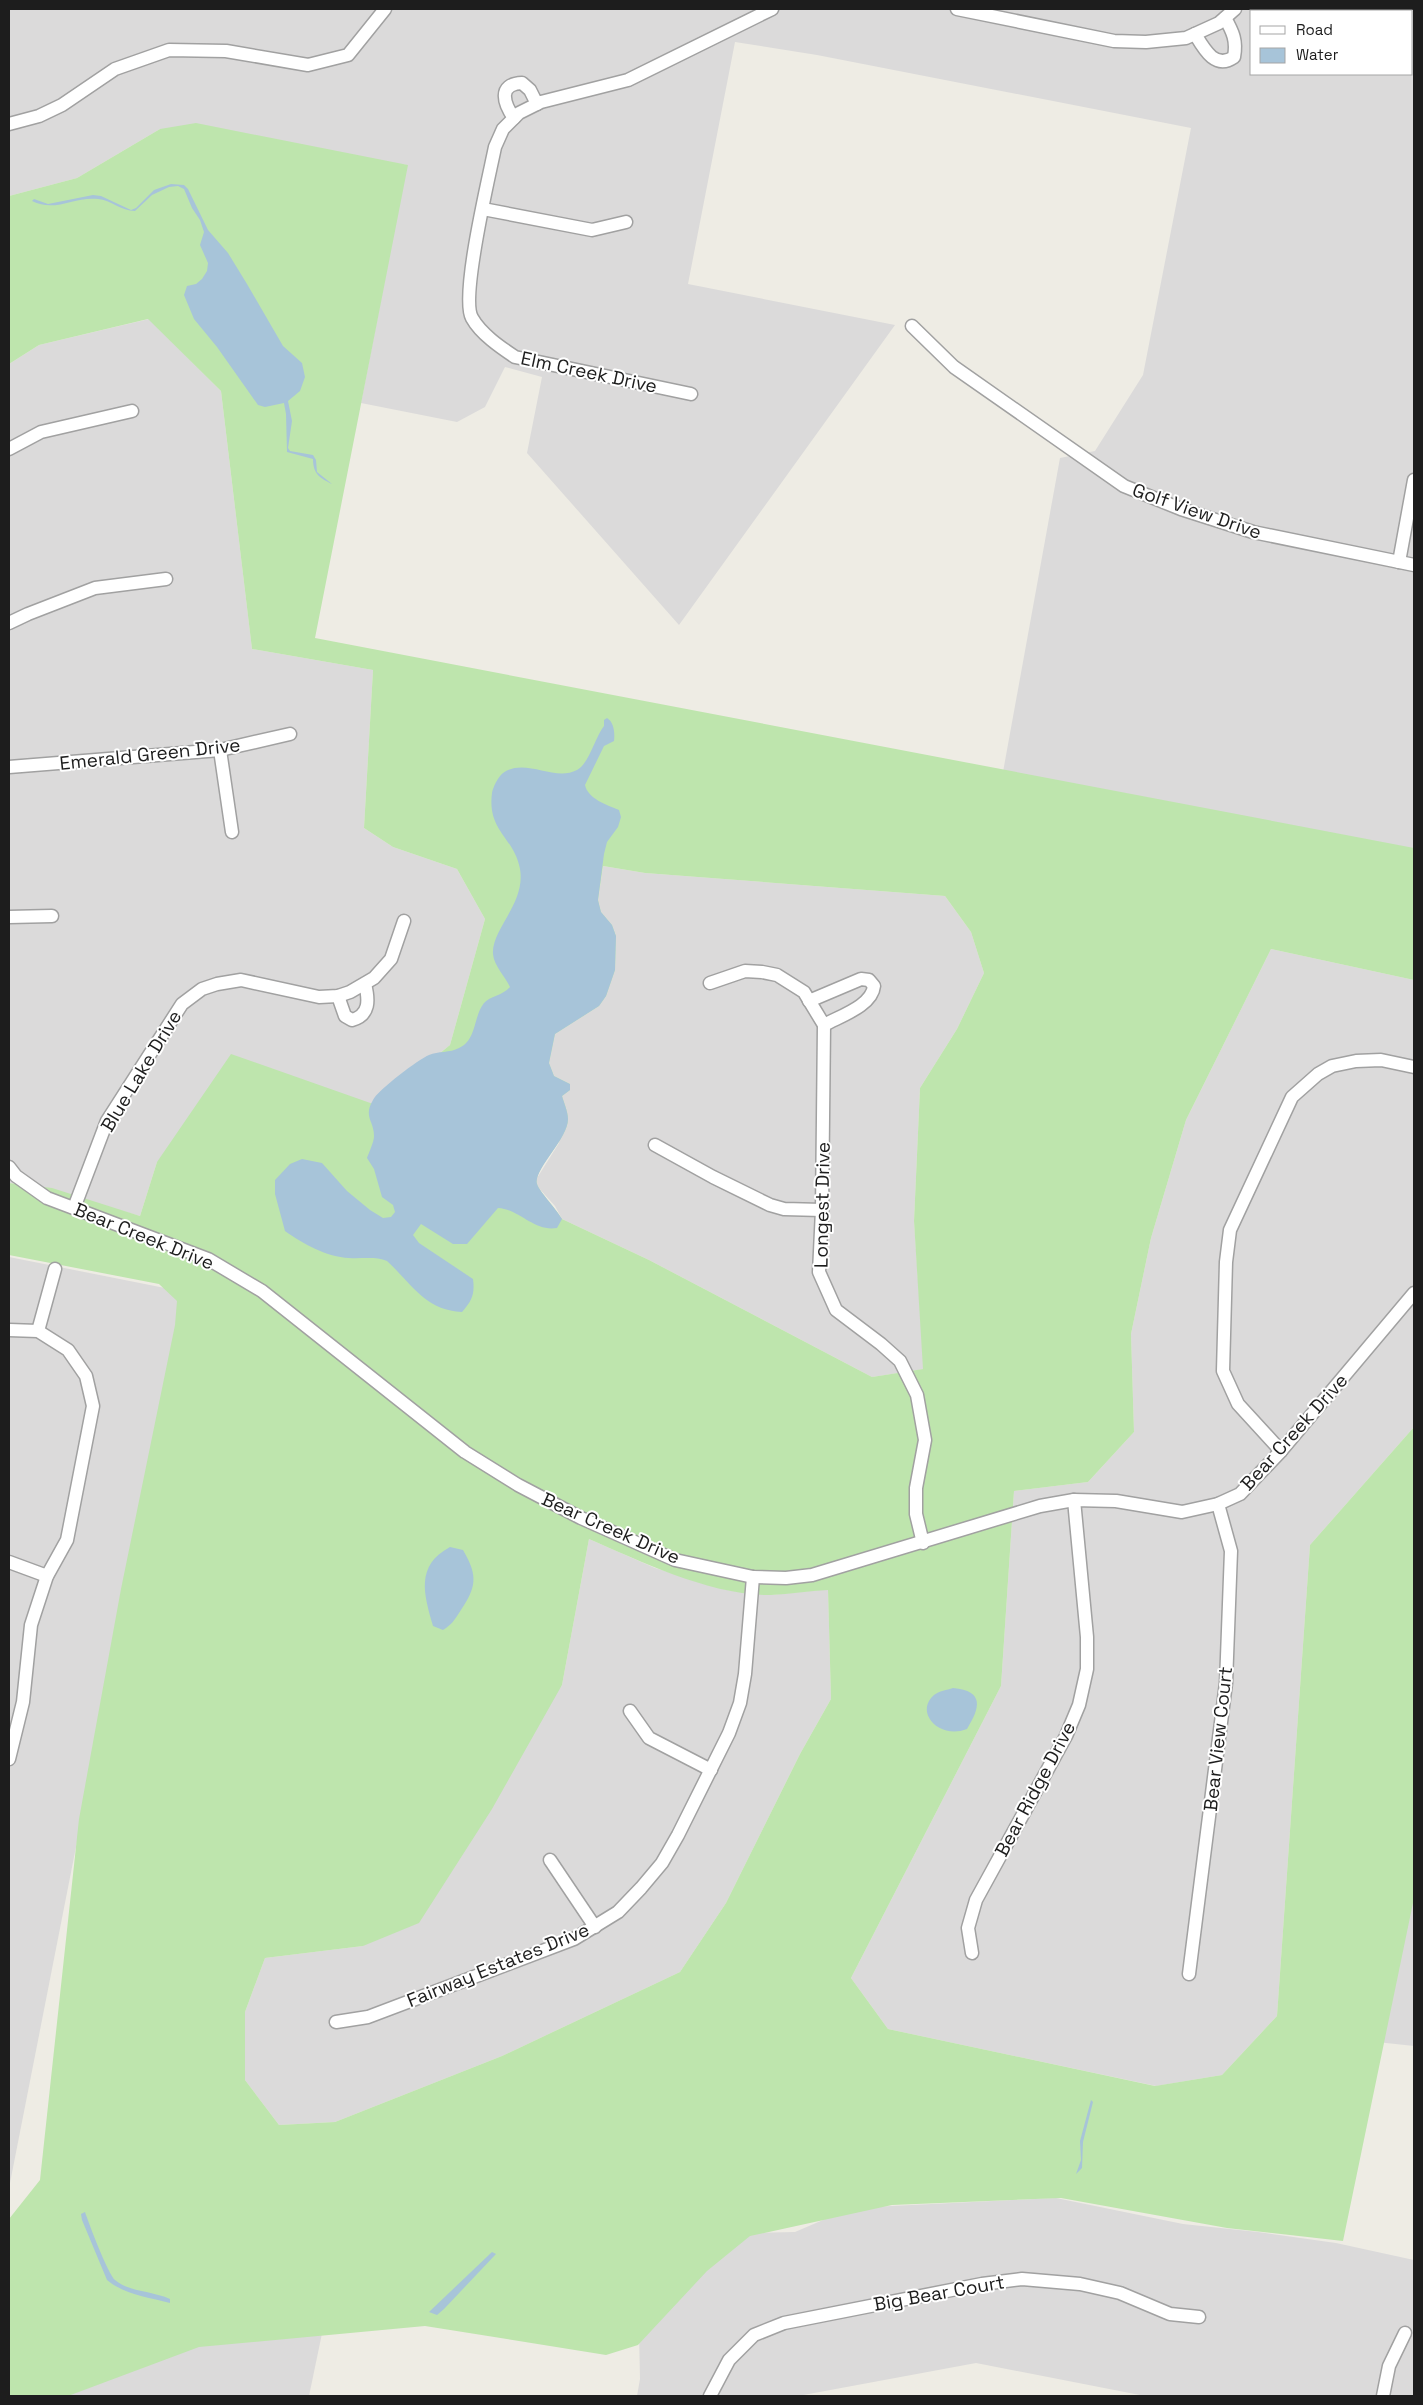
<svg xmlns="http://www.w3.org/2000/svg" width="1423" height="2405" font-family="'Space Grotesk',sans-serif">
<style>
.residential{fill:#dbdada;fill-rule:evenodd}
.grass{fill:#bee5ad;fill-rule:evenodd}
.water{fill:#a7c4d9}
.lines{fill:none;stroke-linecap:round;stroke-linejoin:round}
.minor-casing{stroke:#a1a1a1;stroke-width:15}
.minor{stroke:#fff;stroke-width:12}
.labels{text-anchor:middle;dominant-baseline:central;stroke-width:4;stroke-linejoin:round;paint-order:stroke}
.street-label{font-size:19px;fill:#1d1d1d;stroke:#fff}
</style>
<rect width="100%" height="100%" fill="#eeece4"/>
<g class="residential">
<path d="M 9,9 L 1414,9 L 1414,849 L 1003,772 L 1060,458 L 1095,451 L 1143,375 L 1191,128 L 817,55 L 735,42 L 688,284 L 895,325 L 679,625 L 527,453 L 542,377 L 505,367 L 485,407 L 457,422 L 361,403 L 407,165 L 160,129 L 77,178 L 9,196 ZM 1252,11 L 1412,11 L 1412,74 L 1252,74 Z"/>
<polygon points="149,319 221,391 252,649 373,670 364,828 393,847 457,869 485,919 450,1045 376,1105 157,1162 140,1216 25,1184 9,1183 9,364 39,345"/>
<polygon points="603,866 645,873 945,896 971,932 984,973 957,1029 920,1088 914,1221 924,1369 872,1377 649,1260 562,1219 555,1206 537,1186 537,1178 559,1143 562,1096 570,1084 554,1076 549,1063 555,1034 599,1006 615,970 616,936 612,925 601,912 598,900"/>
<polygon points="1271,949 1414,980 1414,1427 1310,1545 1277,2016 1222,2075 1156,2086 888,2029 851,1978 1001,1686 1014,1491 1088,1482 1134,1432 1131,1334 1151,1238 1186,1120"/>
<polygon points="9,1257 185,1292 9,2188"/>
<polygon points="589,1539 655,1568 727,1590 770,1595 828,1589 831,1699 800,1754 726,1903 680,1972 502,2056 335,2122 279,2125 245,2080 245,2012 265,1958 363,1946 562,1685"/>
<polygon points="1414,1849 1414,2046 1377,2042"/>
<polygon points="1056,2198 1183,2224 1258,2232 1336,2243 1414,2260 1414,2396 1145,2396 976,2363 798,2396 637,2396 640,2379 637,2235 795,2232 851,2208"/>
<polygon points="325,2319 309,2396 43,2396 206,2332"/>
</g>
<path class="grass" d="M 196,123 L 408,165 L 315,638 L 1414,848 L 1414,980 L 1271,949 L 1186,1120 L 1151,1238 L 1131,1334 L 1134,1432 L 1088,1482 L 1014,1491 L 1001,1686 L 851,1978 L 888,2029 L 1155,2086 L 1222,2075 L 1277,2016 L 1310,1545 L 1414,1427 L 1414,1898 L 1343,2241 L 1227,2228 L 1061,2198 L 892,2205 L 750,2236 L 707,2271 L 638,2345 L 606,2355 L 425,2326 L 199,2347 L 68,2396 L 9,2396 L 9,2219 L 40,2180 L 79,1819 L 121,1589 L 175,1325 L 177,1301 L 159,1284 L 9,1255 L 9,1183 L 52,1188 L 140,1216 L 157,1162 L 231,1054 L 376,1105 L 450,1045 L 485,919 L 457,869 L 393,847 L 364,828 L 373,670 L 252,649 L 221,391 L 148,319 L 39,345 L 9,364 L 9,196 L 77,178 L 160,129 ZM 603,866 L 645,873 L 945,896 L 971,932 L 984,973 L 957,1029 L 920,1088 L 914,1221 L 923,1369 L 872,1377 L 649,1260 L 562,1219 C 557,1210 539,1191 537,1184 C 533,1169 568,1139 568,1119 C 568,1112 564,1103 562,1096 L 570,1090 L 570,1084 L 554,1076 L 549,1063 L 555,1034 L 599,1006 L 606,996 L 615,970 L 616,936 L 612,925 L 601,912 L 598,900 ZM 589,1539 C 642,1562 712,1596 771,1595 C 790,1594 809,1591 828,1590 L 831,1699 L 800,1754 L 726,1903 L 680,1972 L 502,2056 L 335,2122 L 279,2125 L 245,2080 L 245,2012 L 265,1958 L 363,1946 L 419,1923 L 492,1809 L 562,1685 Z"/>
<g class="water">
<path d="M 171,184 L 184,185 L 188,189 L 208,230 L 228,253 L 247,284 L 283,346 L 302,363 L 305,377 L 300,391 L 288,401 L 292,421 L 288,448 L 290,451 L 313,455 L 316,460 L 317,472 L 332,484 C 320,478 313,474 313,459 L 287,452 L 286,414 L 284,403 L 265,407 L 258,405 L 217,347 L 194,319 L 184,295 L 187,286 L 196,284 L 202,279 L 207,271 L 208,263 L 200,245 L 204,232 L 200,220 L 192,208 L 184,189 L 178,186 L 169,187 L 152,195 L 135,211 C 121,211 111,200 98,199 C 75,196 55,213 32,201 L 34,199 L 48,204 L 93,195 L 101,196 L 131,210 L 136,208 L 154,190 Z"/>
<path d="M 607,718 C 614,722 615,733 614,741 L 604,746 L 585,785 C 588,799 607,805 619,810 L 621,817 L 618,827 L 607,842 L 604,854 L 598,900 L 601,912 L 612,925 L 616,936 L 615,970 L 606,996 L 599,1006 L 555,1034 L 549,1063 L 554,1076 L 570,1084 L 570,1090 L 562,1096 C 564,1103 568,1112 568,1119 C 568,1139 533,1170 537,1184 C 539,1191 557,1210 562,1219 L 557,1228 C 534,1232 519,1209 498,1208 L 467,1244 L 453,1244 L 421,1224 L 413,1235 L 419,1243 L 473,1279 C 475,1294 472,1301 462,1312 C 425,1310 413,1285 387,1261 C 376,1256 361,1259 349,1258 C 327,1257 303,1244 285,1231 L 275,1194 L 275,1180 L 290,1164 L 302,1159 L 322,1163 L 347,1191 L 370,1210 L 383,1218 L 391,1217 L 395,1212 L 393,1205 L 382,1197 L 374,1169 L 367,1158 C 369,1152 374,1142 374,1136 C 374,1121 363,1117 373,1100 C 378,1090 419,1059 429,1055 C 438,1051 450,1053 459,1048 C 477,1040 473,1017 484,1003 C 490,996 502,996 510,987 C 505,976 494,966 493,954 C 491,930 526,903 520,869 C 514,837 487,831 492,793 C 493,787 498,777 503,773 C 525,757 554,782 577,770 C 589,764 595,737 604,726 L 604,720 Z"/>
<path d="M 450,1547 L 463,1550 C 479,1577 476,1588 459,1613 C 454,1621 451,1625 443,1630 L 433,1626 C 424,1594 415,1566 450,1547 Z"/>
<path d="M 953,1688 C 985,1691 980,1708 967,1729 C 939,1740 914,1712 934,1695 C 939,1691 947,1690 953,1688 Z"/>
<polygon points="1091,2100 1093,2102 1083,2142 1082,2168 1076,2174 1081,2160 1080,2141"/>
<path d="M 85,2212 C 89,2224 108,2274 115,2280 C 129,2292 153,2291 170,2299 L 170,2303 C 148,2297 125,2295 107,2280 L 82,2220 L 81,2214 Z"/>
<polygon points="492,2252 496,2254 444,2309 437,2315 429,2312"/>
</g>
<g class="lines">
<g class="minor-casing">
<g id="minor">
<polyline points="957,9 1114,41 1146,42 1186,38 1219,23 1235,9"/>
<path d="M 1195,34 C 1204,49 1215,70 1234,57 C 1237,41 1233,32 1225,18"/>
<path d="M 514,118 C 504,104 497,84 522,83 L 530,90 L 537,104"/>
<polyline points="9,124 39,116 62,105 115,69 169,50 226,51 308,65 348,55 385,9"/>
<polyline points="483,209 592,230 626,222"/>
<polyline points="912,326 954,367 1124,486 1181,509 1253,532 1414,565"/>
<path d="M 691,394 L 515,357 C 500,347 481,334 472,318 C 460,297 489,177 495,147 L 503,129 L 519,113 L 541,102 L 628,80 L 772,9"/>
<polyline points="9,449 41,432 132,411"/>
<polyline points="1399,562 1414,480"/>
<polyline points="9,623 28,614 95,588 166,579"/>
<polyline points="220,750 232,832"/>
<polyline points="9,767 220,750 290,734"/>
<polyline points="9,917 52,916"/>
<polyline points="710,983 745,971 762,972 777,975 804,992 824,1025 822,1210 819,1272 836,1310 881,1344 900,1361 917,1395 925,1440 916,1488 916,1514 923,1543"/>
<path d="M 338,996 L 345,1016 L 352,1020 C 370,1015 369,1000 365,984"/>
<path d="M 809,1001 L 861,979 L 869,980 L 874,986 C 872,1006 840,1016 824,1025"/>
<polyline points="655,1145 713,1177 770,1205 784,1209 822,1210"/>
<polyline points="9,1167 16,1176 47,1198 208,1259 262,1291 465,1452 518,1485 581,1518 675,1560 753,1577 786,1578 812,1575 1040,1506 1074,1500 1116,1501 1182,1512 1218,1504 1240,1494 1281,1451 1414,1293"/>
<polyline points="74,1208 107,1121 182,1004 202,989 217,984 241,980 319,997 338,996 350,992 374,978 391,959 404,921"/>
<polyline points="9,1330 38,1331 68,1350 86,1376 93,1406 67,1540 47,1576 31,1625 23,1702 9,1759"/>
<polyline points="38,1331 55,1269"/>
<polyline points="1281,1451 1238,1404 1223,1371 1226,1262 1230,1230 1292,1097 1318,1074 1332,1066 1356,1061 1381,1060 1414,1067"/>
<polyline points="9,1562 47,1576"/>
<polyline points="630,1711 649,1738 711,1770"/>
<polyline points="550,1860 595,1927"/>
<polyline points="972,1953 968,1928 976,1900 1066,1736 1079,1705 1087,1669 1087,1637 1074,1500"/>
<polyline points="1189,1974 1226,1683 1231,1551 1218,1504"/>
<polyline points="336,2022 368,2017 574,1939 618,1912 641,1888 662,1863 678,1835 729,1733 740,1703 745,1674 753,1577"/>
<polyline points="710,2396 729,2360 754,2335 784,2323 982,2284 1022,2279 1080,2284 1120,2293 1170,2314 1199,2317"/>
<polyline points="1383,2396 1389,2366 1405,2333"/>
</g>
</g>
<use href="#minor" class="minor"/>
</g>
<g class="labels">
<g class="street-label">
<text transform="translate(589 372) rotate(12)">Elm Creek Drive</text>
<text transform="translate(1197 511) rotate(19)">Golf View Drive</text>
<text transform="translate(150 754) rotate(-6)">Emerald Green Drive</text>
<text transform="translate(141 1071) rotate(-59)">Blue Lake Drive</text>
<text transform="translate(822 1205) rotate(-89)">Longest Drive</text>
<text transform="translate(144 1236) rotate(22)">Bear Creek Drive</text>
<text transform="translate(1294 1432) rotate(-48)">Bear Creek Drive</text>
<text transform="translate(611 1528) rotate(24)">Bear Creek Drive</text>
<text transform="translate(1218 1739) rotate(-84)">Bear View Court</text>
<text transform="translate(1035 1789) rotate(-62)">Bear Ridge Drive</text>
<text transform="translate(498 1965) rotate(-22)">Fairway Estates Drive</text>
<text transform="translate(939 2293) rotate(-10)">Big Bear Court</text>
</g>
</g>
<rect width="1423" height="2405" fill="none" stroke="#1d1d1d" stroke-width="20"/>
<rect x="1250" y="10" width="162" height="65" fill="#ffffff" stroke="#a5a5a5"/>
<rect x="1260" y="26" width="25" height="8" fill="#ffffff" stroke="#a5a5a5"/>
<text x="1296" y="35" font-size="15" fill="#1d1d1d">Road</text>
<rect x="1260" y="48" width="25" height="15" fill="#a7c4d9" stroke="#a5a5a5"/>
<text x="1296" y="60" font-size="15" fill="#1d1d1d">Water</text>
</svg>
